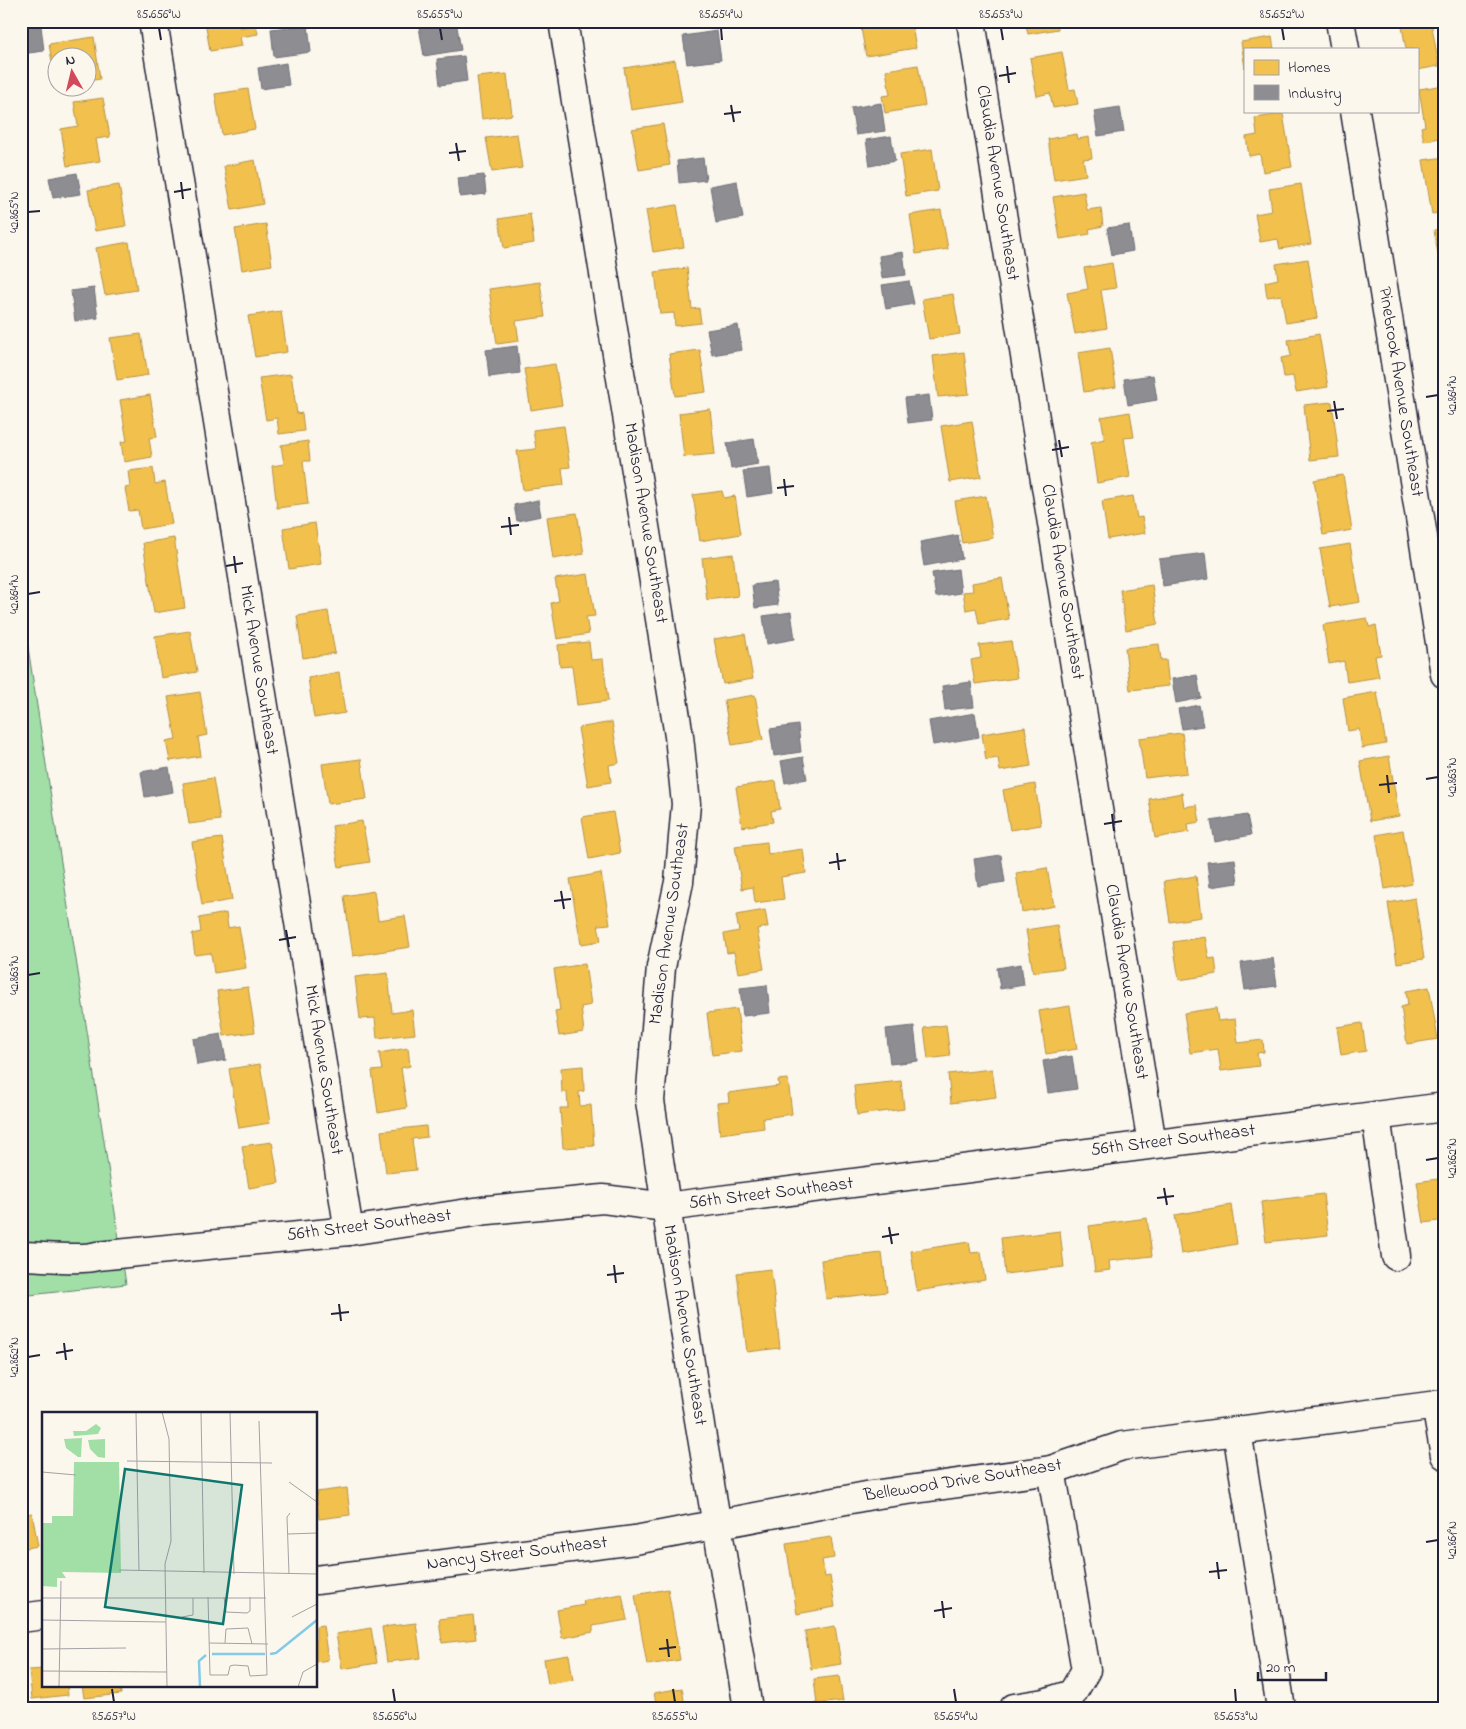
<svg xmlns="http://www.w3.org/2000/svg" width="1466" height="1729" font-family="'Indie Flower',sans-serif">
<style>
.green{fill:#a1dfa7;stroke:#628071}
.homes{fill:#f2c14e;stroke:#b49148}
.industry{fill:#8d8d92;stroke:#6d6d78}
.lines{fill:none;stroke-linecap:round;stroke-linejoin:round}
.minor-casing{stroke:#22223b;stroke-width:31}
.minor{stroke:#fbf7ec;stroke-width:28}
.ticks{fill:none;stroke:#22223b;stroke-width:2}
.labels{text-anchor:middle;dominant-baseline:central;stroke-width:5;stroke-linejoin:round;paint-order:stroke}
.street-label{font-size:18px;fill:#22223b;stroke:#fbf7ec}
.inset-river{fill:none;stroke:#85cae6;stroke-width:2.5}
.inset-road{fill:none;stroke:#a4a2a5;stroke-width:1}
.view{fill:#0f766e;fill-opacity:0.15;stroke:#0f766e;stroke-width:2.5}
.inset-edge{fill:none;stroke:#22223b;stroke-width:2.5}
.neatline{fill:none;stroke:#22223b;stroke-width:2}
.ticks-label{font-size:12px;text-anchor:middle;fill:#22223b}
</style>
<rect width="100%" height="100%" fill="#fbf7ec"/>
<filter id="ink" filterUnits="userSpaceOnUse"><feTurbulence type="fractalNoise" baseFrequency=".02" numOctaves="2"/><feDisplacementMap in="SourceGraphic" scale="10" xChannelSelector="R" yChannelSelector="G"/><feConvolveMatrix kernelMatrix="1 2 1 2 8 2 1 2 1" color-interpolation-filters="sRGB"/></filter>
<g filter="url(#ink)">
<polygon class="green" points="21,602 126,1284 21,1296"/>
<g class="homes">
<polygon points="205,21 238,21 240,28 256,24 258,34 240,37 242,46 210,51"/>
<polygon points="875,21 911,21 916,48 866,56 861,28 876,25"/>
<polygon points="1025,21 1057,21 1058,29 1028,34"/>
<polygon points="1401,21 1431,21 1439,66 1417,70 1417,49 1406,49"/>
<polygon points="94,37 100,79 88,81 88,58 58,58 58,61 52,62 49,44"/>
<polygon points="1272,37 1274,49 1245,49 1245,68 1241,42"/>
<polygon points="1062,52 1069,90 1075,89 1078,104 1053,108 1050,93 1037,96 1030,58"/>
<polygon points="675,60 682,102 631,110 624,68"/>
<polygon points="918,65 925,106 885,113 882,96 890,95 886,70"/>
<polygon points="507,74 512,115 482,119 477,77"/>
<polygon points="1445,85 1445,137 1424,141 1421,127 1425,126 1419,89"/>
<polygon points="248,89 255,129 222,135 215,94"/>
<polygon points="103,98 110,137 96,139 100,161 67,166 61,129 78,126 74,102"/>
<polygon points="1283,114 1292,167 1263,172 1260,154 1249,156 1246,137 1257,135 1255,118"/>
<polygon points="663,124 670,165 639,170 632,129"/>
<polygon points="517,134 522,168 492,172 486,138"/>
<polygon points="1077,134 1078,139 1089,137 1092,158 1083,159 1086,175 1054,180 1048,139"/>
<polygon points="932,149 938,191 906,196 900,154"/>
<polygon points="1445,157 1445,212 1432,214 1423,160"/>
<polygon points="255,160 263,204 232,210 224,166"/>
<polygon points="1301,184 1311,244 1280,249 1278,239 1260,242 1255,214 1272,211 1269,189"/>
<polygon points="119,185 126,226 95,231 88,190"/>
<polygon points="1084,192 1087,210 1101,208 1103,226 1089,229 1090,234 1060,239 1053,197"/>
<polygon points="677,205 684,247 653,252 646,210"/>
<polygon points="941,210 948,249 916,254 910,215"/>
<polygon points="530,214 534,243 504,248 499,219"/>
<polygon points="266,224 272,265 242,270 235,229"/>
<polygon points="1445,228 1445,290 1444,290 1434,230"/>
<polygon points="129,242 137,290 105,295 96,248"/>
<polygon points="1308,259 1317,318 1286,323 1281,295 1267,297 1265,282 1278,279 1276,264"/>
<polygon points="1112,263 1116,288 1101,290 1107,328 1075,334 1067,293 1088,289 1084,268"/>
<polygon points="687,268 692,309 699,308 701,323 675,326 674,313 660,314 655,272"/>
<polygon points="540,282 545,317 516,321 519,341 497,344 489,289"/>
<polygon points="953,294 960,334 929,339 922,299"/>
<polygon points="281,311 287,352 255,357 248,316"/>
<polygon points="141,334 148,375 117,380 110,338"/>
<polygon points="1319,334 1328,387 1296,392 1293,376 1284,377 1281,358 1291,356 1288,340"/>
<polygon points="1110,348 1116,387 1084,392 1078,353"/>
<polygon points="700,350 706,392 675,396 669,354"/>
<polygon points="964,352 969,394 938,397 933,356"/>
<polygon points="555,364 562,405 531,410 524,369"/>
<polygon points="291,374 297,414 302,413 304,431 279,434 277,418 266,420 259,378"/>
<polygon points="150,395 157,437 149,438 152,457 124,462 121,442 127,441 120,400"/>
<polygon points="1332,402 1339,457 1310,460 1304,405"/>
<polygon points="710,409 715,454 684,457 679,413"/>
<polygon points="1130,412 1134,437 1124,438 1130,477 1097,483 1091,442 1105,439 1101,417"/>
<polygon points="972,421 981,477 950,482 941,426"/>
<polygon points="564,426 570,467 562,468 564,485 523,490 517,451 536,449 533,430"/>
<polygon points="308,441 310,461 303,461 308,504 277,508 272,466 284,464 281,445"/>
<polygon points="153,468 155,484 165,482 172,524 141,529 138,510 129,511 125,488 130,487 128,471"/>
<polygon points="1343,475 1352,530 1323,535 1314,480"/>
<polygon points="722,491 724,498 735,496 741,534 700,541 693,495"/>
<polygon points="986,496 993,538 962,543 955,501"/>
<polygon points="1133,496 1137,518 1142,517 1145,533 1108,539 1102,501"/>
<polygon points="577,513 584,554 553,559 547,517"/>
<polygon points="315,523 321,564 289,569 283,528"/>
<polygon points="174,538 185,608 154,613 143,543"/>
<polygon points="1350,544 1360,602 1330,607 1320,549"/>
<polygon points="733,554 738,596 707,600 702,558"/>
<polygon points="588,574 595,616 586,617 589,634 557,639 551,603 559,601 555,579"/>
<polygon points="1002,578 1009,619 979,624 976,608 966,610 963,592 973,591 972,583"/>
<polygon points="1152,585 1158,624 1126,630 1120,590"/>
<polygon points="328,611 335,653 303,658 297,616"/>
<polygon points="1367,618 1369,627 1376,625 1381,655 1375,656 1379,677 1347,682 1344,661 1329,664 1323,625"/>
<polygon points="190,631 197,672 161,678 155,636"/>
<polygon points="745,634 753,679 723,684 714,639"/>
<polygon points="1011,641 1017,678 975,684 971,660 981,658 979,645"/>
<polygon points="589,642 591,660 603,659 608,701 577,705 572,666 560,667 558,645"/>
<polygon points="1159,644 1161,660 1166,660 1169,686 1130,690 1125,648"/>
<polygon points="339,672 345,713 314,718 308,678"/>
<polygon points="200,692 207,735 198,737 201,756 170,761 166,741 176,739 168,697"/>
<polygon points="1377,692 1386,744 1362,748 1359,729 1348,731 1343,698"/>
<polygon points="755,695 763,740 732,745 724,700"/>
<polygon points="612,722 619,763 609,765 611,782 588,786 578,728"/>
<polygon points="1025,727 1031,766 1000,771 998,758 986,760 982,734"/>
<polygon points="1182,733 1187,773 1145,778 1139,738"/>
<polygon points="1389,756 1399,816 1370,821 1360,761"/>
<polygon points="361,759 367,799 328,804 322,764"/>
<polygon points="213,778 220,820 189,824 183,783"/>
<polygon points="776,781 780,809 771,811 773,822 742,827 736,787"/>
<polygon points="1035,784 1041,825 1010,830 1003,790"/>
<polygon points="1182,793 1184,807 1197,805 1200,822 1188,824 1189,832 1155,838 1149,799"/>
<polygon points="613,812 620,853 589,859 582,817"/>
<polygon points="362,821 370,862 339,867 332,826"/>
<polygon points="1403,830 1412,884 1385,889 1376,835"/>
<polygon points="222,838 232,900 202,905 192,842"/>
<polygon points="767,842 768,854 803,849 806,873 781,877 784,899 755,903 753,887 742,889 735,846"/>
<polygon points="1047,868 1054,906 1022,912 1016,873"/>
<polygon points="601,873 610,924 598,925 601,941 581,944 570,879"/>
<polygon points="1196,876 1201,917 1170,922 1164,881"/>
<polygon points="374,891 378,920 405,916 410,947 353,956 344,896"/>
<polygon points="1415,898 1424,959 1397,963 1388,903"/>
<polygon points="765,910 768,927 757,929 764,969 738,973 734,952 727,953 724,934 739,931 736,915"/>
<polygon points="226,913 228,928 239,926 246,968 214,973 211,953 195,955 192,934 201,932 199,918"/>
<polygon points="1057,925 1064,968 1033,972 1026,930"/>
<polygon points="1205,937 1209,959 1215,958 1217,974 1179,980 1173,942"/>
<polygon points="585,964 591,1005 581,1007 584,1032 559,1036 555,1011 560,1010 554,969"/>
<polygon points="388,973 392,1013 412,1010 415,1034 377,1038 375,1018 360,1019 355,977"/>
<polygon points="248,987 255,1032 224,1036 217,991"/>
<polygon points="1429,987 1438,1039 1407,1044 1401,1007 1408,1005 1406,991"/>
<polygon points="1070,1006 1077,1049 1046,1054 1039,1011"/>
<polygon points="1216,1008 1218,1021 1235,1019 1238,1043 1263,1040 1264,1052 1257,1053 1259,1066 1221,1071 1218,1049 1190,1053 1184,1013"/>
<polygon points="737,1009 742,1051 712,1055 707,1013"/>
<polygon points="1362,1023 1366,1051 1341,1055 1337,1027"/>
<polygon points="946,1025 950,1056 928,1059 924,1028"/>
<polygon points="408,1048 410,1066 401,1068 407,1108 378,1113 372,1071 382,1070 379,1053"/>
<polygon points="260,1064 270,1123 239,1128 229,1069"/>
<polygon points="583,1066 584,1091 579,1092 580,1106 591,1105 594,1146 563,1148 560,1108 568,1108 567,1092 562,1093 561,1068"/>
<polygon points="992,1069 996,1097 951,1103 948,1074"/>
<polygon points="788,1079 792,1114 763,1118 764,1128 720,1134 717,1103 729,1102 728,1093 779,1086 778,1080"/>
<polygon points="901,1081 904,1109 857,1115 854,1086"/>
<polygon points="426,1126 427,1137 412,1139 416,1170 386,1173 381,1131"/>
<polygon points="272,1142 279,1183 249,1188 242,1146"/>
<polygon points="1445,1178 1445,1220 1424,1223 1417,1182"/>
<polygon points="1323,1194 1328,1235 1266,1242 1261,1202"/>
<polygon points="1231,1205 1237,1244 1181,1254 1175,1215"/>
<polygon points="1147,1218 1152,1256 1109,1261 1110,1270 1095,1272 1089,1226"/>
<polygon points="1060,1231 1064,1267 1005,1274 1001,1238"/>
<polygon points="969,1242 971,1253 981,1252 985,1280 917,1291 911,1251"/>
<polygon points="882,1253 887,1292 826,1299 821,1260"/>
<polygon points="771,1269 780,1348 747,1352 737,1273"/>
<polygon points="347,1488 350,1515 319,1519 316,1492"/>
<polygon points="32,1513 38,1546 21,1549 21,1515"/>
<polygon points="831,1537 834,1558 822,1560 825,1577 830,1576 835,1607 797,1614 786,1544"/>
<polygon points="668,1589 680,1660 647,1665 635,1595"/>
<polygon points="622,1594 627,1620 593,1626 593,1632 562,1638 557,1610 584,1605 583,1601"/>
<polygon points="473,1615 476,1639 442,1643 439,1619"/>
<polygon points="416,1623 421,1658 387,1662 382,1627"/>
<polygon points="323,1625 328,1660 316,1662 316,1626"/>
<polygon points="835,1626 841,1664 811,1669 805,1631"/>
<polygon points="371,1628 377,1663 342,1669 336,1634"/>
<polygon points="569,1655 573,1680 548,1684 544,1659"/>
<polygon points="44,1669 44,1685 67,1685 68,1695 32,1699 29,1670"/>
<polygon points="839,1676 843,1701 817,1704 814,1679"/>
<polygon points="82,1685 120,1685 121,1694 84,1698"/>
<polygon points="682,1688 685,1706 657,1708 654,1693"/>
</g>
<g class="industry">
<polygon points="456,21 461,50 424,56 419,27"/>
<polygon points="661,21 690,21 690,22 662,27"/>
<polygon points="308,25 311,52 274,57 271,29"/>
<polygon points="41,26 44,51 21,54 21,28"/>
<polygon points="717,31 721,60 687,64 683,36"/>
<polygon points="464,56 467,81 440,85 437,59"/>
<polygon points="286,63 289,85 261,89 258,68"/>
<polygon points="881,103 885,131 856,135 851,108"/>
<polygon points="1120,107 1124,132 1098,136 1094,111"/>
<polygon points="891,136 895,161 870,166 866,140"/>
<polygon points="703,158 706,180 679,183 677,161"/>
<polygon points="77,173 81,194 53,198 49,178"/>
<polygon points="484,175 486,194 460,197 458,178"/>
<polygon points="737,181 743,218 716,223 710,186"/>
<polygon points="1129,225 1133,251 1112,255 1107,228"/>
<polygon points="903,252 906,275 882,278 879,256"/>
<polygon points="909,281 914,304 886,309 882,285"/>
<polygon points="94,288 98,318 75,321 71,291"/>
<polygon points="738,325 742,350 712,355 707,330"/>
<polygon points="517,346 520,373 489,377 486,350"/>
<polygon points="1153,375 1157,400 1128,405 1124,379"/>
<polygon points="929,395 932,420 908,423 905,398"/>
<polygon points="754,439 758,464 731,469 727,443"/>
<polygon points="770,468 773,493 747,497 743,471"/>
<polygon points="538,500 541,516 517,521 514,505"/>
<polygon points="958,535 962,559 924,566 920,542"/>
<polygon points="1205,553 1208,579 1163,586 1159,559"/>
<polygon points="958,569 961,593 936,597 932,573"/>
<polygon points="775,582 778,605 755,608 752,585"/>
<polygon points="791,612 795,639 767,644 763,616"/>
<polygon points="1197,675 1201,698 1176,703 1172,679"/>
<polygon points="971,682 974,707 945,710 942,686"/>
<polygon points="1199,705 1203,726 1182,729 1178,709"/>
<polygon points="975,713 979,737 933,745 929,721"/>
<polygon points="798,725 801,752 774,756 770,729"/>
<polygon points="803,757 807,779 785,783 781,761"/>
<polygon points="169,767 173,792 145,797 141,772"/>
<polygon points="1247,815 1251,835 1215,842 1211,821"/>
<polygon points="1001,855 1005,882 978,886 974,859"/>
<polygon points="1235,859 1238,883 1210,887 1207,862"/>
<polygon points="1273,958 1277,986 1245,990 1241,963"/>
<polygon points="1021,964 1024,985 1000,989 997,968"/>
<polygon points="767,985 770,1013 743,1016 740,988"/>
<polygon points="914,1026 918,1061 890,1064 886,1029"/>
<polygon points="221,1034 226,1060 197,1065 193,1039"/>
<polygon points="1072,1056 1077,1089 1048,1093 1043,1061"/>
</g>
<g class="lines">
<g class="minor-casing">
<g id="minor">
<polyline points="153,21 349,1231"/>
<polyline points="563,21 679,736 686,804 679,882 661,967 650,1101 696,1402 748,1708"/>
<polyline points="971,21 1152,1144"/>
<polyline points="1340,21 1345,49"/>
<polyline points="1355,111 1445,674"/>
<polyline points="1376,1116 1396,1256"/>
<path d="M 21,1256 C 40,1256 82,1261 97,1256 L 349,1231 L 488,1210 L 603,1199 L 666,1207 L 1445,1107"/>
<polyline points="1436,1405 1445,1455"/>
<polyline points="1237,1431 1281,1708"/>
<polyline points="316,1580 635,1540 872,1495 1051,1470 1122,1446 1445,1404"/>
<polyline points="21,1618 44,1615"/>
<polyline points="1014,1708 1044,1703 1072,1694 1086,1670 1051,1470"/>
</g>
</g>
<use href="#minor" class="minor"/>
</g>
</g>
<path class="ticks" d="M 159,28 L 161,40M 440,28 L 442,40M 721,28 L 722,40M 1001,28 L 1003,40M 1282,28 L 1284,40M 1007,66 L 1009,83M 999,76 L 1016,73M 731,105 L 734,122M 724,114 L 741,112M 456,143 L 459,161M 449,153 L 466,151M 181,182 L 183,199M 174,192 L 191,189M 28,212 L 40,211M 1426,397 L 1438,395M 1334,401 L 1337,419M 1327,411 L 1344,409M 1059,440 L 1062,457M 1052,450 L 1069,447M 784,479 L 786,496M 777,488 L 794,486M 509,517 L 511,535M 501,527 L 519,525M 234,556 L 236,573M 226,566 L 243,563M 28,594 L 40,592M 1387,775 L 1389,793M 1426,779 L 1438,777M 1379,785 L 1397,783M 1112,814 L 1114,831M 1104,824 L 1122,821M 837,853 L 839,870M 829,863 L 846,860M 561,891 L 564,909M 554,901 L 571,899M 286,930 L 289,947M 279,940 L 296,937M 28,975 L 40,973M 1426,1160 L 1438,1158M 1164,1188 L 1167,1205M 1157,1198 L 1174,1196M 889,1227 L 892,1244M 882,1237 L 899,1234M 614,1265 L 616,1283M 607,1275 L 624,1273M 339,1304 L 341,1321M 331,1314 L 349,1312M 64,1343 L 66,1360M 56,1353 L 73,1350M 28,1357 L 40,1355M 1426,1542 L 1438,1540M 1217,1562 L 1219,1579M 1209,1572 L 1227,1570M 942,1601 L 944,1618M 934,1611 L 952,1608M 667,1639 L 669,1657M 659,1649 L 676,1647M 112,1689 L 114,1702M 393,1689 L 395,1702M 673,1689 L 675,1702M 954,1689 L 956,1702M 1235,1689 L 1236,1702"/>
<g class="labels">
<g class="street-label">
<text transform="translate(997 183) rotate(81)">Claudia Avenue Southeast</text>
<text transform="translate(1400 392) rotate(81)">Pinebrook Avenue Southeast</text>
<text transform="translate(645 523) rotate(81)">Madison Avenue Southeast</text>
<text transform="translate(1062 582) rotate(81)">Claudia Avenue Southeast</text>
<text transform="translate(258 670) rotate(81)">Mick Avenue Southeast</text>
<text transform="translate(670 924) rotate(-82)">Madison Avenue Southeast</text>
<text transform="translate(1126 982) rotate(81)">Claudia Avenue Southeast</text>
<text transform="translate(323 1070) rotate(81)">Mick Avenue Southeast</text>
<text transform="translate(1173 1141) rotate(-7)">56th Street Southeast</text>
<text transform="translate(771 1194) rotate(-7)">56th Street Southeast</text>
<text transform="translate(369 1226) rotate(-7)">56th Street Southeast</text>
<text transform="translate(684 1325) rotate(81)">Madison Avenue Southeast</text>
<text transform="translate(963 1481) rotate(-9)">Bellewood Drive Southeast</text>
<text transform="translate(517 1554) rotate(-7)">Nancy Street Southeast</text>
</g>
</g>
<g transform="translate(42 1412)">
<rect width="275" height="275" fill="#fbf7ec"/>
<path d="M 54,12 L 59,16 L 56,22 L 32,24 L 31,19 L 44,19 ZM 40,26 L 39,45 L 36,45 L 24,36 L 22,27 ZM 63,27 L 63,46 L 56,45 L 48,37 L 46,28 ZM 32,50 L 77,50 L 79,161 L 20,160 L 24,166 L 15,166 L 15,175 L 0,174 L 0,111 L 10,111 L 10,104 L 31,104 Z" fill="#a1dfa7"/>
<path class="inset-river" d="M 170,242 L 223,242M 228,242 L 234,241 L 275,208M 158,275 L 157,249 L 164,243"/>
<path class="inset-road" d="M 94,0 L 97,159M 120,0 L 127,27 L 128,81 L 129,129 L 123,152 L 125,275M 159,0 L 162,161M 188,0 L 192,162M 85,49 L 230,51M 0,60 L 34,63M 247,70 L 275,90M 246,122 L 275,121M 77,158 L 275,162M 247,162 L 245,105 L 248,101M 166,185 L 168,263 L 186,263 L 188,254 L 192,253 L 206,254 L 208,264 L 225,263 L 217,9M 182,185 L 184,200 L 205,201 L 208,199 L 208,185M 0,186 L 224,186M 140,205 L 151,203 L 151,186M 250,205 L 275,192M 0,208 L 124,210M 167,231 L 226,232M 183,231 L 184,217 L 206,216 L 210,232M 0,237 L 84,236M 0,259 L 125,260M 17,275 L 19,169M 256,275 L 261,260 L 275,252"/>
<path class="view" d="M 83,57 L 200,73 L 181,212 L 63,195 Z"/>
<rect width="275" height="275" class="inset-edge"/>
</g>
<rect width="1466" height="1729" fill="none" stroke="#fbf7ec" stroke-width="55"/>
<rect x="1244" y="48" width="175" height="65" fill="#fbf7ec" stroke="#a4a2a5"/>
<rect x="1254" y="60" width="25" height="15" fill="#f2c14e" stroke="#a4a2a5"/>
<text x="1288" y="72" font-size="15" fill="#22223b">Homes</text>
<rect x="1254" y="85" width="25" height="15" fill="#8d8d92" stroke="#a4a2a5"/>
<text x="1288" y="98" font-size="15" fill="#22223b">Industry</text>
<g transform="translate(72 72) rotate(352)"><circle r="24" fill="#fbf7ec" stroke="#a4a2a5"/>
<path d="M0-4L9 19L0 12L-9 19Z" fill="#d1495b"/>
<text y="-8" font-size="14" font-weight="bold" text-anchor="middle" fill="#22223b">N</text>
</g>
<path d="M1258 1672v8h68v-8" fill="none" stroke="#22223b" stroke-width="2.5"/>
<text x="1266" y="1672" font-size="15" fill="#22223b" stroke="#fbf7ec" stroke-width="4" paint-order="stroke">20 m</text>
<rect x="28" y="28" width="1410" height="1674" class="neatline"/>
<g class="ticks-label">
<text x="159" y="18">85.656°W</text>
<text x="440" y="18">85.655°W</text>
<text x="721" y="18">85.654°W</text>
<text x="1001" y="18">85.653°W</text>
<text x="1282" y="18">85.652°W</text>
<text transform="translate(14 212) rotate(-90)" y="4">42.865°N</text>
<text transform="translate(1452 395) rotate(-90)" y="4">42.864°N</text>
<text transform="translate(14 594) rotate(-90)" y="4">42.864°N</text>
<text transform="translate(1452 777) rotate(-90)" y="4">42.863°N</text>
<text transform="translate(14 975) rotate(-90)" y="4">42.863°N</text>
<text transform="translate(1452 1158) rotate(-90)" y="4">42.862°N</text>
<text transform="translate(14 1357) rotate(-90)" y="4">42.862°N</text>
<text transform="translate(1452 1540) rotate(-90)" y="4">42.861°N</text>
<text x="114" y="1720">85.657°W</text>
<text x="395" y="1720">85.656°W</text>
<text x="675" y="1720">85.655°W</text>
<text x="956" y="1720">85.654°W</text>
<text x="1236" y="1720">85.653°W</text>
</g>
</svg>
